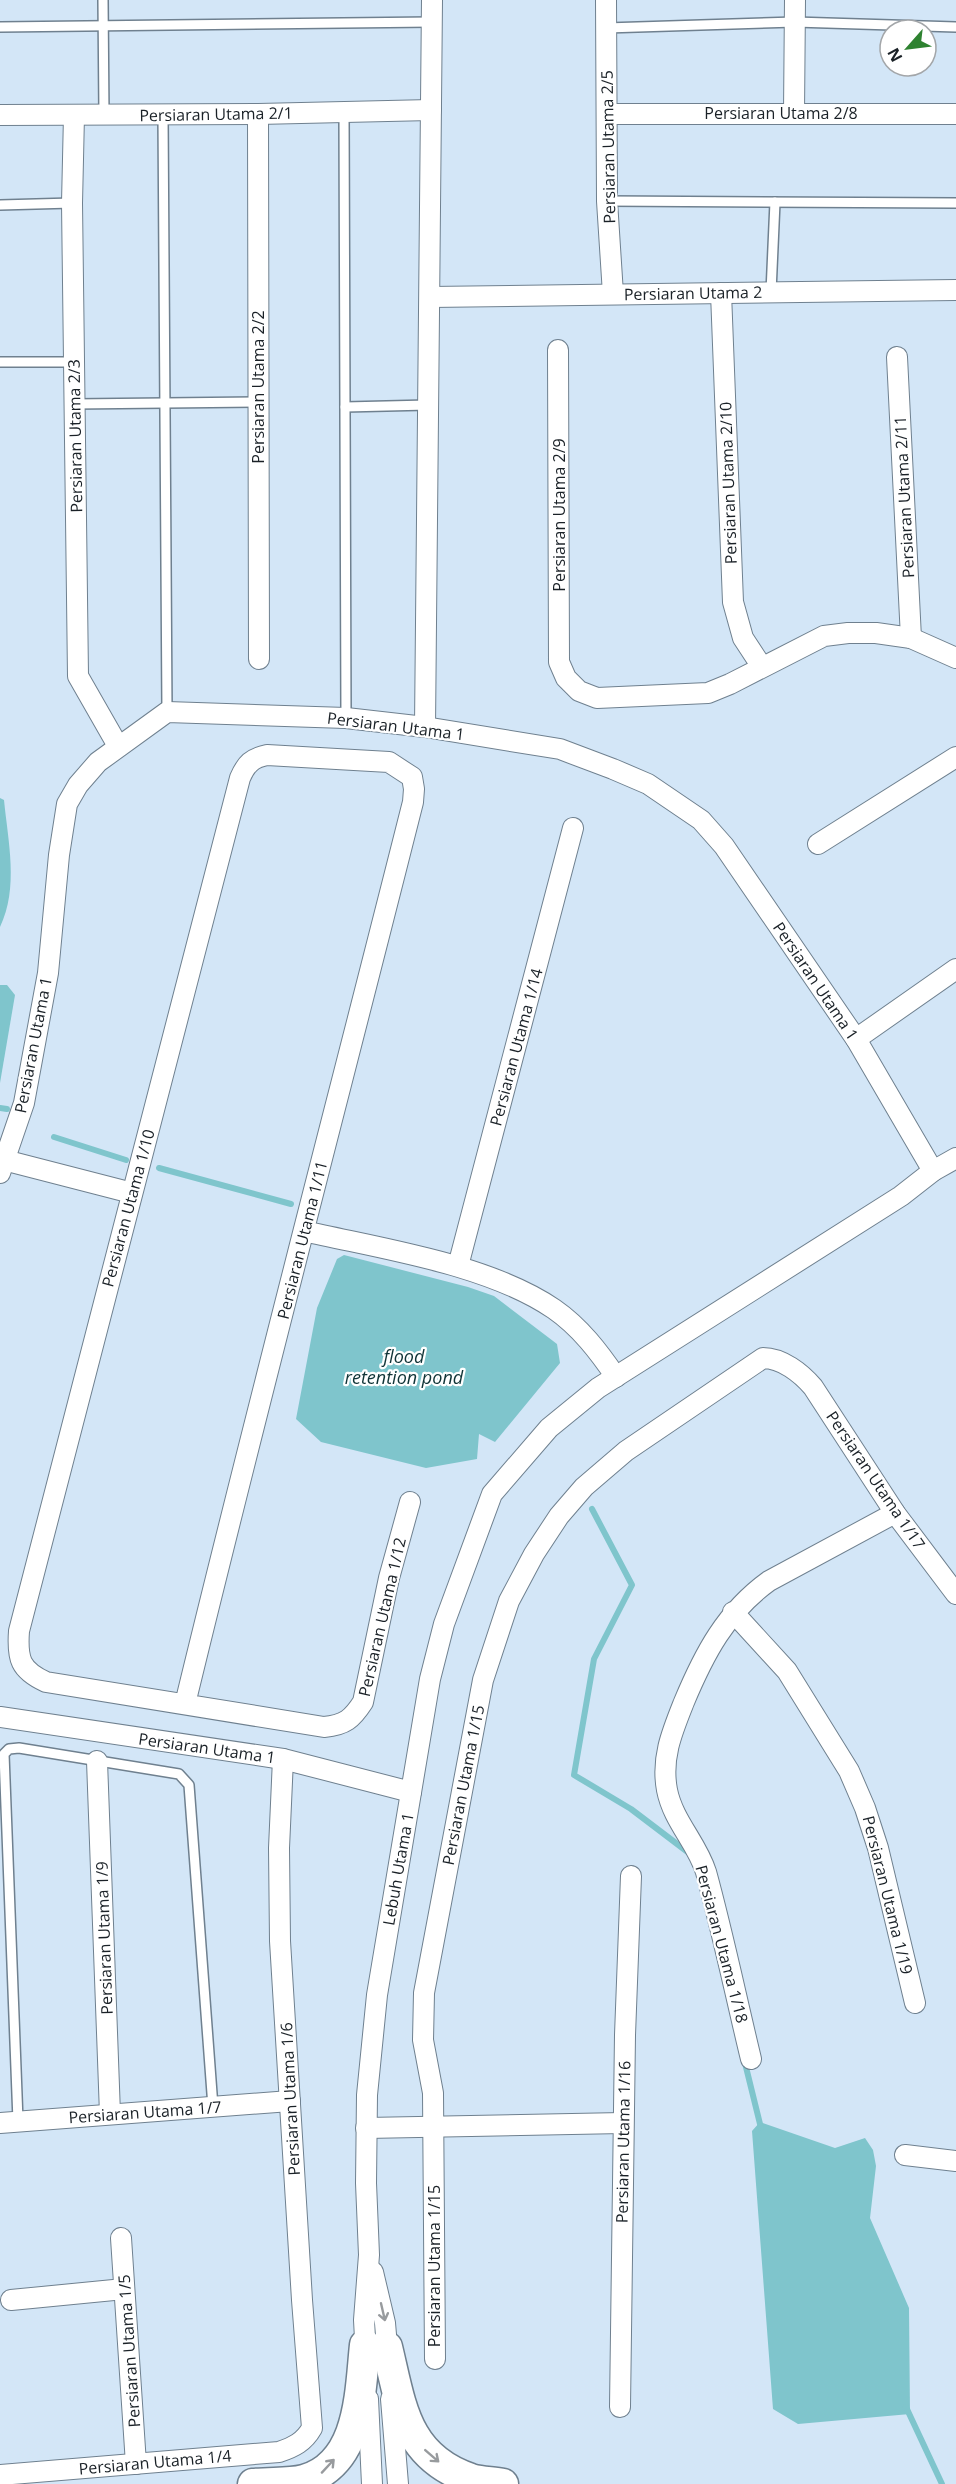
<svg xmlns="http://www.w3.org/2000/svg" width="956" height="2484" font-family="'Open Sans',sans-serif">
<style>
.water{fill:#7fc5cc}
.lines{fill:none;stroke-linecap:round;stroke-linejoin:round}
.stream{stroke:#7fc5cc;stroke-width:6}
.lane-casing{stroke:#6f808f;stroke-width:12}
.street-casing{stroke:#6f808f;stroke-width:22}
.primary-casing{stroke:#6f808f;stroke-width:33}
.lane{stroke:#fff;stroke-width:9}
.street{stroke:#fff;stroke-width:20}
.primary{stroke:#fff;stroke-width:30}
.oneway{stroke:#989b9e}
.labels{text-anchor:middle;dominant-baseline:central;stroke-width:4.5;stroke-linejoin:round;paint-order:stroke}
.street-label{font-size:16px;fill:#1a2127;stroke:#fff}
.water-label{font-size:18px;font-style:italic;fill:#0f3336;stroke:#fff}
</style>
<rect width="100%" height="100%" fill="#d3e6f7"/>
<g class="water">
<path d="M 0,798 L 4,800 C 8,841 19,888 0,927 Z"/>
<polygon points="0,985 7,985 15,995 0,1083"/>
<polygon points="344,1255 468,1287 494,1296 557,1344 560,1363 495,1442 479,1434 477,1459 426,1468 321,1442 296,1419 317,1308 337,1259"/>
<polygon points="760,2122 835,2148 865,2138 873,2150 876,2166 870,2218 909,2308 910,2414 798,2424 773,2409 752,2131"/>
</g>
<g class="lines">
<g class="stream">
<polyline points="0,1108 7,1109"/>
<polyline points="54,1137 126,1160"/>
<polyline points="159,1168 291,1204"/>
<polyline points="592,1509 632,1585 594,1659 574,1775 631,1809 689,1853"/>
<polyline points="744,2059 761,2128"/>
<polyline points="906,2407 942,2484"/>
</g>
<g class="lane-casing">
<g id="lane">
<polyline points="103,0 104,115"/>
<polyline points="0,27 432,22"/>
<polyline points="606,28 795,22 956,27"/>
<polyline points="344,111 346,718"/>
<polyline points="163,115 167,712"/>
<polyline points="607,201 956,203"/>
<polyline points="0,205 72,203"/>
<polyline points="771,292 775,202"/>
<polyline points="0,362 73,362"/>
<polyline points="74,404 258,402"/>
<polyline points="345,407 428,405"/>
<polyline points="18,2121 4,1754 9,1749 19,1748 179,1774 189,1785 213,2107"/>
</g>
</g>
<g class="street-casing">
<g id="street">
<polyline points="606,0 607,201 613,294"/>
<polyline points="794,113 795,0"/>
<polyline points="258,114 259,659"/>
<polyline points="607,114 956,114"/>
<polyline points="0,115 258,114 431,110"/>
<polyline points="74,115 72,203 78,676 118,746"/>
<polyline points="721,293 733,602 743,638 762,667"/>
<polyline points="430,297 956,290"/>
<polyline points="558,350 559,662 566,678 579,691 597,698 708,693 730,684 824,636 848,633 876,633 911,638 956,658"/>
<polyline points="897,357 911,638"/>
<polyline points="425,727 432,0"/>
<polyline points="818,844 956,757"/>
<polyline points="856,1039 956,969"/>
<polyline points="4,1160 132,1193"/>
<polyline points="0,1173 24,1103 48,973 59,855 67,804 78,785 98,762 167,712 346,718 425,727 560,749 613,769 648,784 701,820 724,846 856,1039 933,1171"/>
<path d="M 304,1231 C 382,1249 488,1264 554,1309 C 580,1327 599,1352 616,1377"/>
<polyline points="458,1266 573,828"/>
<polyline points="733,1612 787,1671 849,1771 865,1808 878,1848 915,2003"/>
<path d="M 185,1704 C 258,1403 337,1103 413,802 L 414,789 L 412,777 L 389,762 L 267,755 C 252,758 246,764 240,778 L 19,1631 C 17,1659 20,1670 46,1682 L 324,1727 C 345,1725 352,1719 363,1702 L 389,1578 L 410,1502"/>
<polyline points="0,1717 283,1759 411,1792"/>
<polyline points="97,1761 110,2114"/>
<path d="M 751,2059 C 736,1997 723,1934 706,1872 C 697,1843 673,1821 667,1790 C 661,1758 672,1732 684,1702 C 704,1654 726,1612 769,1581 L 895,1513"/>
<polyline points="0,2123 290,2101"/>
<polyline points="366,2128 623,2123"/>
<polyline points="905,2155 956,2161"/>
<polyline points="121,2238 136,2464"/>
<polyline points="373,2272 385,2323 388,2358"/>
<polyline points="11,2300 124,2289"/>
<polyline points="366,2357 364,2320 369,2255 366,2183 367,2095 377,1995 430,1679 444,1624 492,1494 549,1428 598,1388 901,1196 933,1171 956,1158"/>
<path d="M 435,2359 L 433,2093 L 423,2040 L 424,1993 L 483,1680 L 509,1601 L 534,1554 L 559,1516 L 584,1487 L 626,1451 L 763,1358 C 782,1358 801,1373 813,1387 L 895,1513 L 956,1594"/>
<polyline points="368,2399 372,2484"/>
<polyline points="391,2399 398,2484"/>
<polyline points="620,2407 625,2035 631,1876"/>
<path d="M 0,2475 L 279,2452 C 294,2447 304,2442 312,2428 L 302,2300 L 280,1941 L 279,1848 L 283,1759"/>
</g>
</g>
<g class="primary-casing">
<g id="primary">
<path d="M 387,2347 C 401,2405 405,2457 471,2479 C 481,2482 493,2482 503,2484"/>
<path d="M 253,2484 C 270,2482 289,2484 304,2480 C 361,2464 360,2392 365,2345"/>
</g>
</g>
<use href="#lane" class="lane"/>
<use href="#street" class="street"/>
<use href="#primary" class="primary"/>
</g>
<defs><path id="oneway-shaft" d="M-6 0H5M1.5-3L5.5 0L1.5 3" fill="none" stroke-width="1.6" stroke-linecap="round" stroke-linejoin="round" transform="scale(1.5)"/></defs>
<g class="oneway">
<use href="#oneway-shaft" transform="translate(383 2312) rotate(77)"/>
<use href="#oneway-shaft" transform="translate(432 2456) rotate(41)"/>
<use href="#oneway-shaft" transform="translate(328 2466) rotate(-47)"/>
</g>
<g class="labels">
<g class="street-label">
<text x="781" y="113">Persiaran Utama 2/8</text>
<text transform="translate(216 114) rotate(-1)">Persiaran Utama 2/1</text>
<text transform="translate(608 147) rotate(-91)">Persiaran Utama 2/5</text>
<text transform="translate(693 293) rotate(-1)">Persiaran Utama 2</text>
<text transform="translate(258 387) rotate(-90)">Persiaran Utama 2/2</text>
<text transform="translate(75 436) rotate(-91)">Persiaran Utama 2/3</text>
<text transform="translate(728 483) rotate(-92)">Persiaran Utama 2/10</text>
<text transform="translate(904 497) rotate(-93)">Persiaran Utama 2/11</text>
<text transform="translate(559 515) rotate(-90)">Persiaran Utama 2/9</text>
<text transform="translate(396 726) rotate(7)">Persiaran Utama 1</text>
<text transform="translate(816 981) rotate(56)">Persiaran Utama 1</text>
<text transform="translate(33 1045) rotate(-79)">Persiaran Utama 1</text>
<text transform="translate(516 1047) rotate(-75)">Persiaran Utama 1/14</text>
<text transform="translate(128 1208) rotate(-75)">Persiaran Utama 1/10</text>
<text transform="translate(302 1240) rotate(-76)">Persiaran Utama 1/11</text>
<text transform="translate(876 1480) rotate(56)">Persiaran Utama 1/17</text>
<text transform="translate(382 1617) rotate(-77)">Persiaran Utama 1/12</text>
<text transform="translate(207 1748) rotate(8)">Persiaran Utama 1</text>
<text transform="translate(463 1785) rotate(-79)">Persiaran Utama 1/15</text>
<text transform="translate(398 1869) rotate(-80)">Lebuh Utama 1</text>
<text transform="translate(888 1895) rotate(76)">Persiaran Utama 1/19</text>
<text transform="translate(104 1938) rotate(-92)">Persiaran Utama 1/9</text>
<text transform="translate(722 1944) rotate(75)">Persiaran Utama 1/18</text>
<text transform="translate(290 2099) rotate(-93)">Persiaran Utama 1/6</text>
<text transform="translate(145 2112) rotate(-4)">Persiaran Utama 1/7</text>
<text transform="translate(623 2142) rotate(-89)">Persiaran Utama 1/16</text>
<text transform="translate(434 2266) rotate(-90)">Persiaran Utama 1/15</text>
<text transform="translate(129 2351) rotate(-94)">Persiaran Utama 1/5</text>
<text transform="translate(155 2462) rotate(-5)">Persiaran Utama 1/4</text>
</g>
<g class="water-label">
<text x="404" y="1356">flood<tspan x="404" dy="21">retention pond</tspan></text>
</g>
</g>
<g transform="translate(908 48) rotate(242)"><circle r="28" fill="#ffffff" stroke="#a3a6a9" stroke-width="1.5"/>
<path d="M0-4.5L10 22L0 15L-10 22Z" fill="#2e8230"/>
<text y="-9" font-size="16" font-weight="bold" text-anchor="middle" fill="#1a2127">N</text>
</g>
</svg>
